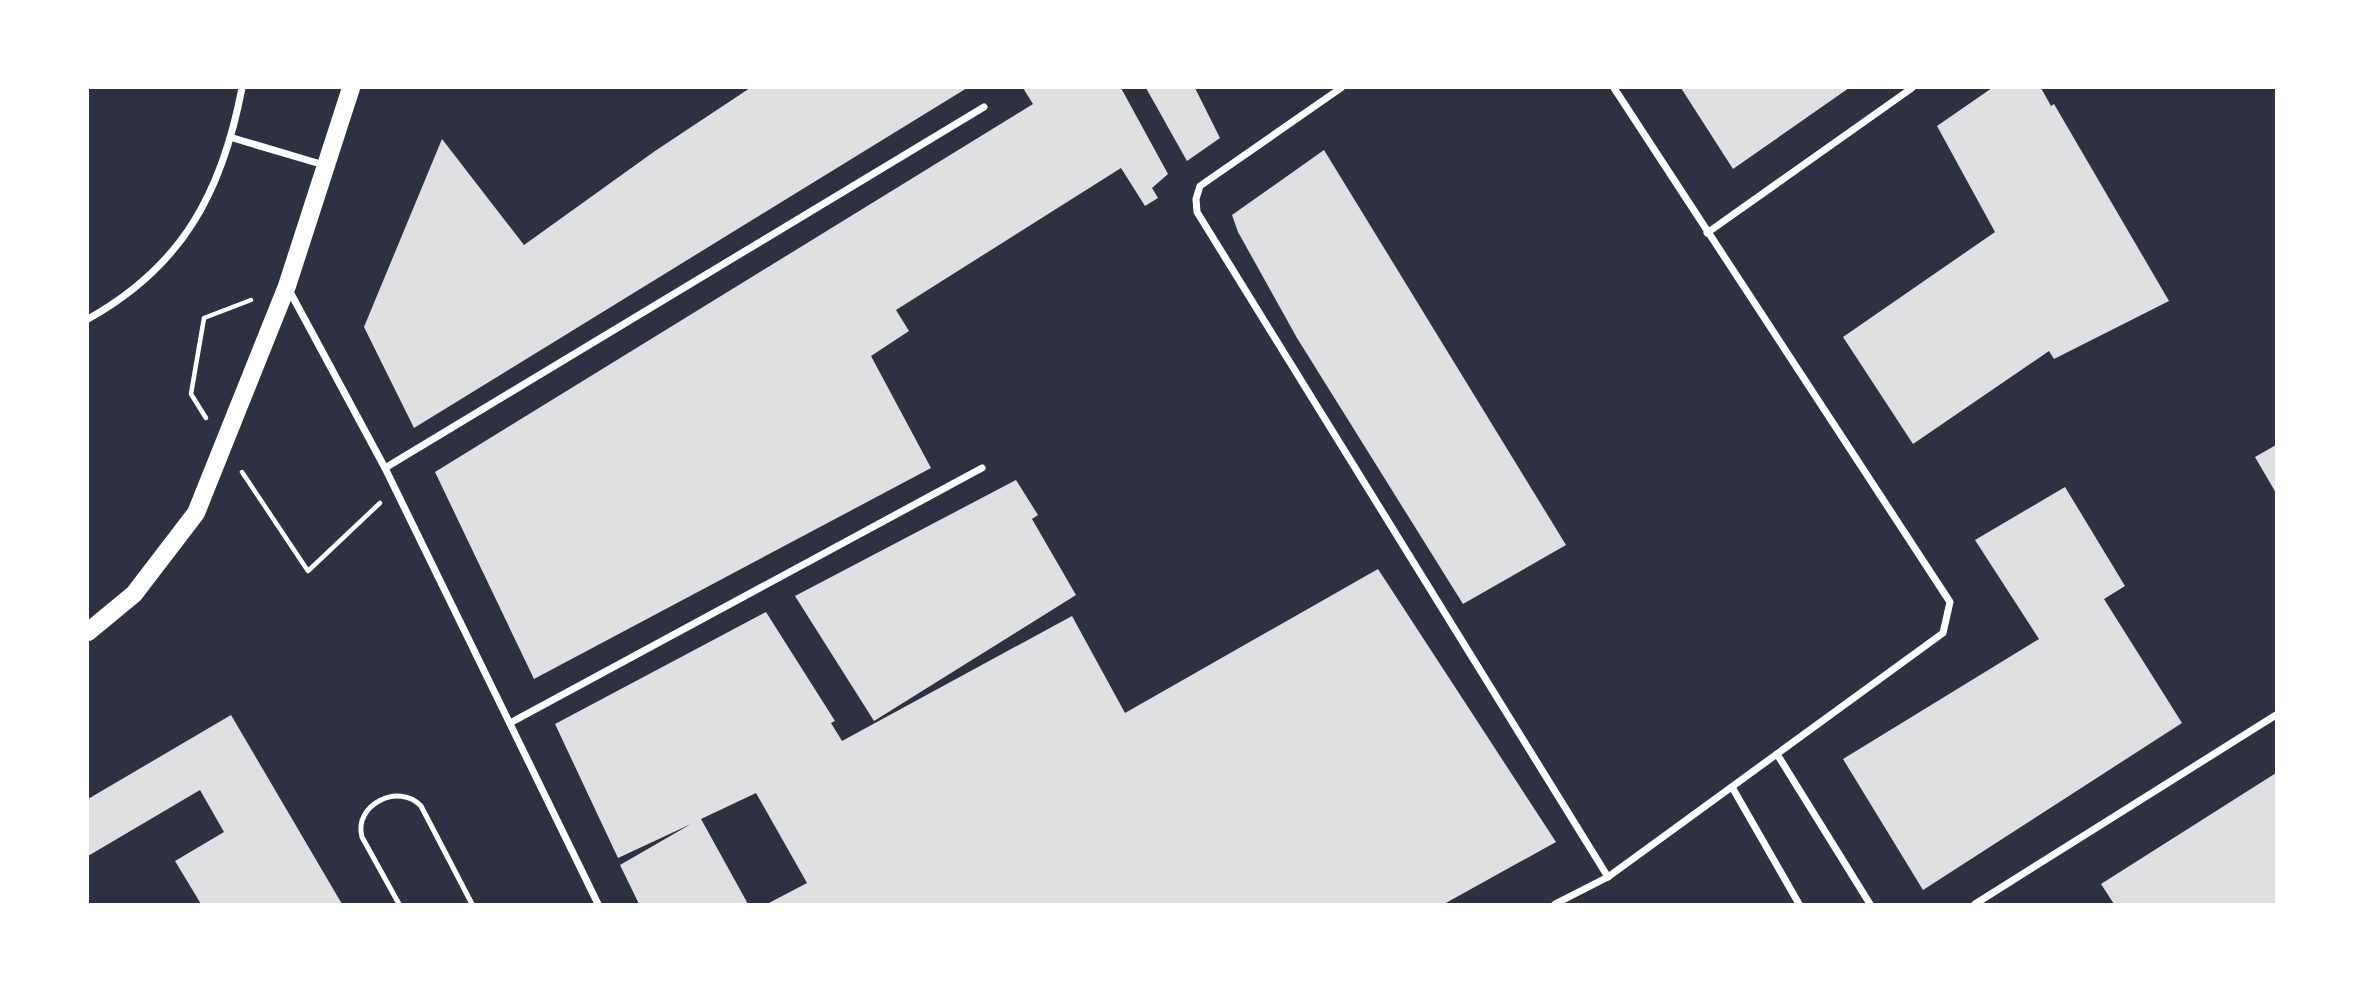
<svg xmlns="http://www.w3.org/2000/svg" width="2364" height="992" font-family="Quicksand,sans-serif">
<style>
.building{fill:#e0e0e3}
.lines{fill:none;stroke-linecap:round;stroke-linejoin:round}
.path{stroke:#fff;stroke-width:4.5}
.service{stroke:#fff;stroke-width:5}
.minor{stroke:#fff;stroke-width:7}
.primary{stroke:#fff;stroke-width:18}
</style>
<rect width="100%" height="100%" fill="#2d3142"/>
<g class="building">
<polygon points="750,88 967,88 414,428 364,327 442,139 524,245 655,151"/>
<polygon points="1023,88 1121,88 1168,174 1152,188 1158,198 1145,206 1121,168 896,310 909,331 871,356 931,468 534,679 435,472 1033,104"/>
<polygon points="1146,88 1195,88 1220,138 1187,161"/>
<polygon points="1681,88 1849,88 1733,169"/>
<polygon points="1992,88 2041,88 2051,106 2054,104 2169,301 2054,359 2049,351 1913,444 1843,337 1995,232 1937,126"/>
<polygon points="1324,150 1566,545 1463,604 1297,338 1238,232 1232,215"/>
<polygon points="2276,445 2276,493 2255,457"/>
<polygon points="1016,480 1038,515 1032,519 1076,595 874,721 795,596"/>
<polygon points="2065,487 2125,586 2104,599 2182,723 1923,890 1843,759 2039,639 1975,540"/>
<polygon points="1378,569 1556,842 1444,904 767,904 807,883 756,793 701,819 748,904 639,904 620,865 691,824 618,858 555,724 766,612 835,721 831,723 842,741 1072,616 1125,713"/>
<polygon points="231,715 342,904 201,904 175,861 224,832 200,790 88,856 88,799"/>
<polygon points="2276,773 2276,904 2114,904 2101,884"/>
</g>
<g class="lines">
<g class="path">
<polyline points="206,418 191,394 204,318 251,300"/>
<polyline points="242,472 308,571 380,503"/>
</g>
<path class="service" d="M 399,904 L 362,837 C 353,805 399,782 421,806 L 472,904"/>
<g class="minor">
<polyline points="1341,88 1200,186 1196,199 1197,212 1608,877"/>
<polyline points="233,138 324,165"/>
<polyline points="1707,233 1912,88"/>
<polyline points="289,290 385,468 598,904"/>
<path d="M 88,319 C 183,266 222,192 242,88"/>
<polyline points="385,468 984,107"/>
<polyline points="510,723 982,468"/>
<polyline points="1777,754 1870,904"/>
<polyline points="1732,787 1799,904"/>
<polyline points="1555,904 1608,877 1943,633 1950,602 1614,88"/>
<polyline points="1975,904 2276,715"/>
</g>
<polyline class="primary" points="88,632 134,594 196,513 287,286 351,88"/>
</g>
<rect width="2364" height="992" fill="none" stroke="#ffffff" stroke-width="178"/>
</svg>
